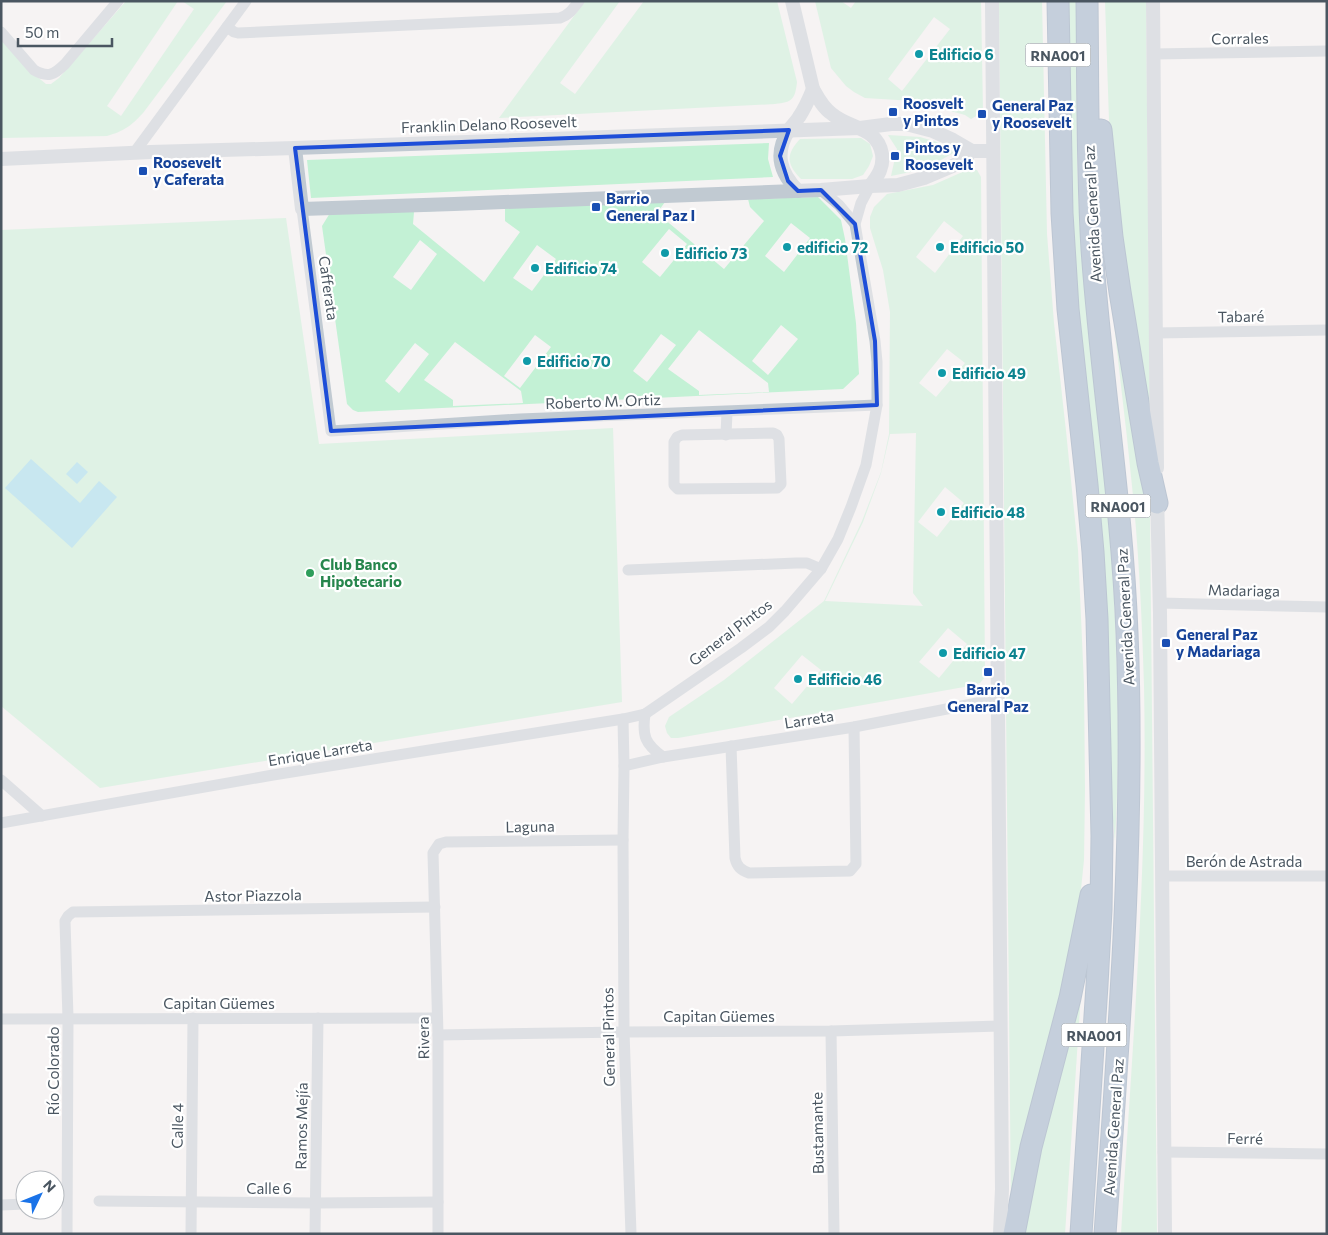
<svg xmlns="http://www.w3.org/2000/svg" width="1328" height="1235" font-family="Commissioner,sans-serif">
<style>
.green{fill:#c3f1d5;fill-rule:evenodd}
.water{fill:#90daee}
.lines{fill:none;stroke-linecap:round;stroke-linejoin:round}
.motorway-casing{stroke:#7690ad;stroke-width:23}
.minor{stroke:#c1cad2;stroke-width:11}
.tertiary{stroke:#c1cad2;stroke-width:14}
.motorway{stroke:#8ba5c1;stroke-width:21}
.marked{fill:none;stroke:#1d4ed8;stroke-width:4;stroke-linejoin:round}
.culture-dot{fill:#0f9aa8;stroke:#fff;stroke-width:2}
.transit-dot{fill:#1a4fb4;stroke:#fff;stroke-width:2}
.leisure-dot{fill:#2e9e5b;stroke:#fff;stroke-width:2}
.labels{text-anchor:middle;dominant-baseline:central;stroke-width:4.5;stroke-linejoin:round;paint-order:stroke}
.shield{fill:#fff;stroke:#808990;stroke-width:1}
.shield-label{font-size:14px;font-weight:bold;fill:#4a5661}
.street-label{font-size:15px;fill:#4a5661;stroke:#fff}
.culture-label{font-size:15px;font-weight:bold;fill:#0d838f;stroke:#fff;text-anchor:start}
.transit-label{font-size:15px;font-weight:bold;fill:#164399;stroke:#fff;text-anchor:start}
.leisure-label{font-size:15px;font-weight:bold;fill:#27864d;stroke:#fff;text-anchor:start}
</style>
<rect width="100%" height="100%" fill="#f5f3f3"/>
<g class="green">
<path d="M 126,1 L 178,1 L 107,106 L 121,116 L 194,9 L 182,1 L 227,1 L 143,113 C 131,126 124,131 107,136 L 1,138 L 1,37 L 35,75 L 46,84 L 51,84 L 59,78 Z"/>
<path d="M 585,1 L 620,1 L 560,83 L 575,94 L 644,1 L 777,1 L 797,82 C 795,100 792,102 775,104 L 499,118 Z"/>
<path d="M 815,1 L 841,1 L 851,8 L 856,1 L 981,1 L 983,112 L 971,119 L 965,115 L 914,101 L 865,98 L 854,92 L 846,86 L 831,68 ZM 934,17 L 950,29 L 902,91 L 888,79 Z"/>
<polygon points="999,1 1042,1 1047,234 1054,323 1066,431 1078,550 1084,685 1085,789 1084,860 1078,918 1011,1208"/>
<path d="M 1069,1 L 1076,1 C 1077,87 1075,174 1082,259 C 1089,346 1101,433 1109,520 C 1117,627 1121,734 1115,841 L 1113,821 C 1110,741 1110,662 1105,582 C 1099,484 1085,387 1077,290 C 1068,194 1070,98 1069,1 Z"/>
<polygon points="1105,1 1146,1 1150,420 1114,179 1109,120"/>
<polygon points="888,135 920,137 940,143 955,152 925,169 891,176 897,149"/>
<path d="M 861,138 L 870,144 L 873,156 L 869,166 L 863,175 L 852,179 L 801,179 C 786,164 786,154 800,139 Z"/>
<polygon points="769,143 768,159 773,177 311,198 307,160"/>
<path d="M 971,169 L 977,170 L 981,177 L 985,677 L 980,683 L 964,687 L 678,738 L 671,738 L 667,733 L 665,726 L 669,717 L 724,680 L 824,601 L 862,521 L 881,472 L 889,434 L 890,312 L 883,270 L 870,228 L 870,217 L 874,207 L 887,194 L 933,185 L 967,170 ZM 944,221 L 963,236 L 935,273 L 916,257 ZM 947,349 L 965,363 L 936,397 L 919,383 ZM 916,433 L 913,593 L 923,606 L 825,601 L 863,522 L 881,473 L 890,434 ZM 945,487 L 964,503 L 937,537 L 918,522 ZM 948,628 L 967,644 L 939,678 L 919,662 ZM 802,655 L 821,670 L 792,704 L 774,688 Z"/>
<path d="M 818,197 L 841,220 L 845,239 L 856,323 L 859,374 L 843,389 L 358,412 L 353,410 L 347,404 L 322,226 L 330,213 ZM 748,199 L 750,207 L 764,221 L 724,269 L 657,213 L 665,202 ZM 505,208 L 505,221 L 520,232 L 484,282 L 413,224 L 414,212 ZM 791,223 L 810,238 L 784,272 L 765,256 ZM 669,229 L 687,244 L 660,277 L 642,262 ZM 420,240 L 437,254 L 411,290 L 393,277 ZM 537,245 L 556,259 L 532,291 L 513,278 ZM 781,325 L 798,339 L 768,375 L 752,361 ZM 699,330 L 768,383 L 769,392 L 699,395 L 699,391 L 668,369 ZM 661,334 L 676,345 L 647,382 L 633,371 ZM 535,335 L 551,347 L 520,388 L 504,376 ZM 455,342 L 521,391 L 523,403 L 453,406 L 453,400 L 424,380 ZM 415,343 L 429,354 L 399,393 L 385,381 Z"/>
<polygon points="286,218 319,444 613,428 622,702 100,788 1,706 1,230"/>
<path d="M 1111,293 L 1150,509 L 1157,1234 L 1121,1234 C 1132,1051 1148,868 1144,685 C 1142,619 1139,552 1132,486 C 1126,422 1117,358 1111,293 Z"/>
<polygon points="1081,993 1065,1234 1019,1234"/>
</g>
<g class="water">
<polygon points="31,459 80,503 99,481 117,497 72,548 5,488"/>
<polygon points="77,462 88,472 77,484 66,474"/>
</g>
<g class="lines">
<g class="motorway-casing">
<g id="motorway">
<polyline points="1058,1 1062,213 1068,309 1087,485 1093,552 1097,619 1102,836 1101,910 1097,985 1081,1234"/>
<path d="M 1087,1 C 1088,84 1087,167 1092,249 C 1101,377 1122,504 1127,633 C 1135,833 1119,1034 1105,1234"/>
<polyline points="1101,130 1112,237 1120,292 1148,463 1157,503"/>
<polyline points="1014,1234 1031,1147 1070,998 1091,895"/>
</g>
</g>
<g class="minor">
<path d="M 227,27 L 234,32 L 238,33 L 560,18 C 569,15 573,9 579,1"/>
<path d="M 1,32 L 34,70 C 48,78 54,75 65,64 L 118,1"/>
<polyline points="1154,54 1327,51"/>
<polyline points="134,153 246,1"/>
<polyline points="821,190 839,205 855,224"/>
<polyline points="302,209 331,431 520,419 877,405"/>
<polyline points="1156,333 1327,330"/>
<polygon points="773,433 777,435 779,439 781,484 777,488 678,489 674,485 674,442 677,437 682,435"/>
<polyline points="726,435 727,412"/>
<polyline points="628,570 796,563 807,563 821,569"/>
<polyline points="1160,603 1327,607"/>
<path d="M 645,714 C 642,736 645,744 663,757"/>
<polyline points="623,719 624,766 623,840 624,1032 631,1234"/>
<path d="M 731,746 L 735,858 C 737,867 741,870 749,873 L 850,871 L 856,864 L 854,727"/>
<polyline points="624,766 663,757 854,727 998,699"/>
<polyline points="1,780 42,816"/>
<polyline points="1,823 273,775 623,719 645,714 741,648 769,627 785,611 821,569 838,539 851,507 866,465 877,405 877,362 875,341 855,224 861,203 870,186"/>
<polyline points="1162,876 1327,876"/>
<polyline points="1,1019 437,1018"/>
<polyline points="831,1031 834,1234"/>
<polyline points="438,1035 624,1032 831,1031 1000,1026"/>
<polyline points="1163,1152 1327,1154"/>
<polyline points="99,1201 315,1203 438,1202"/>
<polyline points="1,1205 25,1204"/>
<polyline points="67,1234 68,1018 65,921 68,916 73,912 435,907"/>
<polyline points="191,1234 193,1018"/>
<polyline points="315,1234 318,1018"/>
<polyline points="438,1234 438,1035 433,853 439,844 446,842 623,840"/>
</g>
<g class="tertiary">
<path d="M 792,1 L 813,89 C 818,98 823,108 832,114 C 849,129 877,126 882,154 C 884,167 878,176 870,186"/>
<polyline points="992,1 1002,1189 1000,1234"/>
<polyline points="1153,1 1157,468"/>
<polyline points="295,148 302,209 454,204 821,190 870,186 898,185 924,178 957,164 972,151"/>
<polyline points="1,159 151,152 295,148 860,128 891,124 906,124 933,131 953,140 972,151 993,151"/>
<path d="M 798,191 C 780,173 774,153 789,130 C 792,125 796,122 799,117 C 805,108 809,99 813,89"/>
<polyline points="1157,495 1160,613 1165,1234"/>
</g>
<use href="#motorway" class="motorway"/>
</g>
<path d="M0 0H1328V1235H0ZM 789,130 L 780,156 L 788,181 L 798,191 L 821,190 L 855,224 L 875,341 L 877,405 L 331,431 L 295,148 Z" fill="#f5f3f3" fill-opacity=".55" fill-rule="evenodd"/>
<path class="marked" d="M 789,130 L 780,156 L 788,181 L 798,191 L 821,190 L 855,224 L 875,341 L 877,405 L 331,431 L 295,148 Z"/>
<g class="culture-dot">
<circle cx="919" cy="54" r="5"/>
<circle cx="787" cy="247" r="5"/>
<circle cx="940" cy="247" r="5"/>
<circle cx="665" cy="253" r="5"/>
<circle cx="535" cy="268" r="5"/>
<circle cx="527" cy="361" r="5"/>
<circle cx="942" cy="373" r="5"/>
<circle cx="941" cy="512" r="5"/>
<circle cx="943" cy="653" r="5"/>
<circle cx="798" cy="679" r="5"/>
</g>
<g class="transit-dot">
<rect x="888" y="107" width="10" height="10" rx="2.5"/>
<rect x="977" y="109" width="10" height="10" rx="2.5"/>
<rect x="890" y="151" width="10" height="10" rx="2.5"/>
<rect x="138" y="166" width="10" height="10" rx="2.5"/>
<rect x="591" y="202" width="10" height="10" rx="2.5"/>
<rect x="1161" y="638" width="10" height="10" rx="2.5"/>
<rect x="983" y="667" width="10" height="10" rx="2.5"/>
</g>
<circle class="leisure-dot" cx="310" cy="573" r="5"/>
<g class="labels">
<g class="shield">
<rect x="1025.5" y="43.5" width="65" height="23" rx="4"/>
<rect x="1085.5" y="494.5" width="65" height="23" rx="4"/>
<rect x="1061.5" y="1023.5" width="65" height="23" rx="4"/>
</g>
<g class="shield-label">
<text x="1058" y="55">RNA001</text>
<text x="1118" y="506">RNA001</text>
<text x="1094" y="1035">RNA001</text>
</g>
<g class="street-label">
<text transform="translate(1240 38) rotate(-1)">Corrales</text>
<text transform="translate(489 124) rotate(-2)">Franklin Delano Roosevelt</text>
<text transform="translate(1092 214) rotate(-93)">Avenida General Paz</text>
<text transform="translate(329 288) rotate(82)">Cafferata</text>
<text transform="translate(1241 316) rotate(-1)">Tabaré</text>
<text transform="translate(603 401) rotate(-2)">Roberto M. Ortiz</text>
<text transform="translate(1244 590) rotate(1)">Madariaga</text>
<text transform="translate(1125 617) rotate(-93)">Avenida General Paz</text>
<text transform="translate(730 632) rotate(-37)">General Pintos</text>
<text transform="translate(809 719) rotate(-9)">Larreta</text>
<text transform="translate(320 752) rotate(-9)">Enrique Larreta</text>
<text transform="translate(530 826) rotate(-1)">Laguna</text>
<text x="1244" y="861">Berón de Astrada</text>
<text transform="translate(253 895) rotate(-1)">Astor Piazzola</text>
<text x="219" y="1003">Capitan Güemes</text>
<text x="719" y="1016">Capitan Güemes</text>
<text transform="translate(608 1037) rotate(-91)">General Pintos</text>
<text transform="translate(423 1038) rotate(-91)">Rivera</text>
<text transform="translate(53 1071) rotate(-90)">Río Colorado</text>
<text transform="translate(177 1126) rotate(-89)">Calle 4</text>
<text transform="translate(301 1126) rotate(-89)">Ramos Mejía</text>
<text transform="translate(1113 1127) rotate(-86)">Avenida General Paz</text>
<text transform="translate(817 1133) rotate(-91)">Bustamante</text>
<text transform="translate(1245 1138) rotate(1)">Ferré</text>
<text x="269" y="1188">Calle 6</text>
</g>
<g class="culture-label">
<text x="929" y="54">Edificio 6</text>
<text x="797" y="247">edificio 72</text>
<text x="950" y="247">Edificio 50</text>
<text x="675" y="253">Edificio 73</text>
<text x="545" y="268">Edificio 74</text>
<text x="537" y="361">Edificio 70</text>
<text x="952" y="373">Edificio 49</text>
<text x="951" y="512">Edificio 48</text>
<text x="953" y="653">Edificio 47</text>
<text x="808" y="679">Edificio 46</text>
</g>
<g class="transit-label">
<text x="903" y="103">Roosvelt<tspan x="903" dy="17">y Pintos</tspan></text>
<text x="992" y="105">General Paz<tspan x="992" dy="17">y Roosevelt</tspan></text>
<text x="905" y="147">Pintos y<tspan x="905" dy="17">Roosevelt</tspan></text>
<text x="153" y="162">Roosevelt<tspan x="153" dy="17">y Caferata</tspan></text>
<text x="606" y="198">Barrio<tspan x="606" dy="17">General Paz I</tspan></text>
<text x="1176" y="634">General Paz<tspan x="1176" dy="17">y Madariaga</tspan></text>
<text x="988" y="689" text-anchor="middle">Barrio<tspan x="988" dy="17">General Paz</tspan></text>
</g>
<g class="leisure-label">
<text x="320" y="564">Club Banco<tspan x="320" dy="17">Hipotecario</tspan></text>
</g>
</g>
<rect width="1328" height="1235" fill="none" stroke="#4a5661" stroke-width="5"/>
<g transform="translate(40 1195) rotate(47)"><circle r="24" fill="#ffffff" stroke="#b7bbc0"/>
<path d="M0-4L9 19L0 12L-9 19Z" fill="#1a73e8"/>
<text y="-8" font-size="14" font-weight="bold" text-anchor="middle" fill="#4a5661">N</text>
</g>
<path d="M18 38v8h94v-8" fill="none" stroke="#4a5661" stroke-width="2.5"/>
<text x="25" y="38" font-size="15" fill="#4a5661" stroke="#ffffff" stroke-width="4" paint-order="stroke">50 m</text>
</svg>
